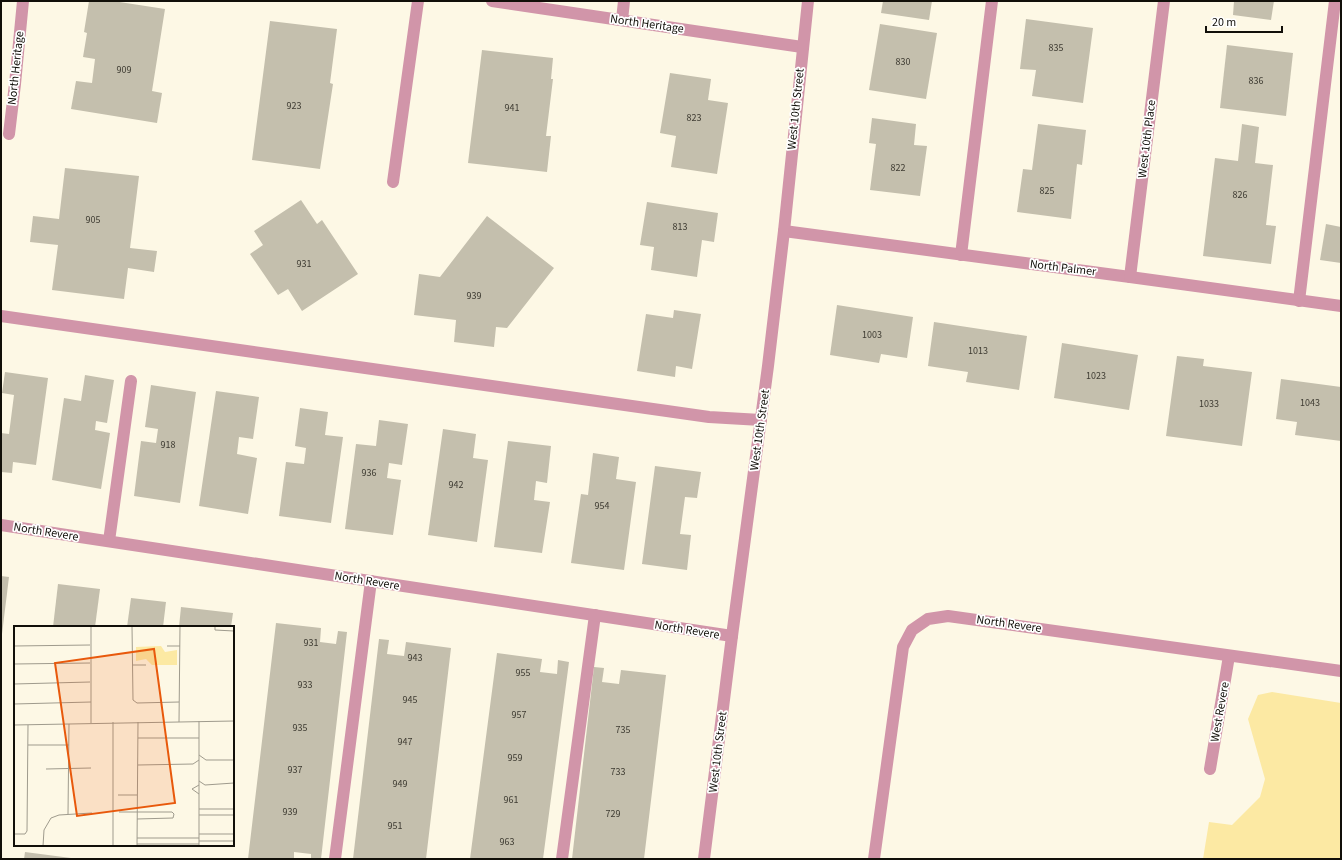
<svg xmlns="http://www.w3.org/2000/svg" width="1342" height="860" font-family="'Source Sans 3',sans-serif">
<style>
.green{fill:#fce9a3}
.building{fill:#c4bfad}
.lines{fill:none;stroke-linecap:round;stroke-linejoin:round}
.lane{stroke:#d195a9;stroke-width:12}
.street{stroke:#d195a9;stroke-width:12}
.labels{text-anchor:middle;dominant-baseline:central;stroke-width:3.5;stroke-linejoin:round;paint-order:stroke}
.number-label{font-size:10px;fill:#3e3b32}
.street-label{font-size:12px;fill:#110f09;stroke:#fff}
.inset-road{fill:none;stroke:#9f9b8d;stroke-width:1}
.view{fill:#e8590c;fill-opacity:0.15;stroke:#e8590c;stroke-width:2}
.inset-edge{fill:none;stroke:#110f09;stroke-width:2}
</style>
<rect width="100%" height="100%" fill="#fdf8e5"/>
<polygon class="green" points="1272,692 1341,703 1341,859 1203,859 1209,822 1232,825 1260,797 1265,779 1248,719 1258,695"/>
<g class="building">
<polygon points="89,1 113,1 165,9 152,91 162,93 157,123 71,109 76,81 92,83 95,59 83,57 87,33 84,32"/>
<polygon points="883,1 932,1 929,20 881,13"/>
<polygon points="1234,1 1274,1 1271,20 1233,15"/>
<polygon points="1026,19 1093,28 1083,103 1032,96 1036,70 1020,69"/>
<polygon points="270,21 337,29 330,83 333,84 320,169 252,160"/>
<polygon points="880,24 937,33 926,99 869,90"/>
<polygon points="1227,45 1293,53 1286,116 1220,108"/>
<polygon points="482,50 553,58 551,79 553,79 546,136 551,136 547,172 468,163"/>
<polygon points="670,73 711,79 708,100 728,103 717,174 671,167 676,136 660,133"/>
<polygon points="872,118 916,124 914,145 927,146 920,196 870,190 876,144 869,143"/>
<polygon points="1038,124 1086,130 1082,165 1077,164 1071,219 1017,212 1023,169 1032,170"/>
<polygon points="1242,124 1259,127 1255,163 1273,165 1266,225 1276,226 1271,264 1203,256 1215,158 1238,161"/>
<polygon points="65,168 139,176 130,248 157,251 154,272 128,268 124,299 52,290 58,245 30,242 33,216 59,219"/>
<polygon points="301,200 317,224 322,220 358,274 302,311 288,289 278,295 250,254 263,245 254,231"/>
<polygon points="647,202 718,213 714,242 702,240 697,277 651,270 654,247 640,245"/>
<polygon points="487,216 554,268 507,328 496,327 494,347 454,342 456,320 414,315 419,274 440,277"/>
<polygon points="1326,224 1341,227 1341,263 1320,260"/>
<polygon points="837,305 913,317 907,358 881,354 879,363 830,355"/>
<polygon points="674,310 701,314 692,369 676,366 675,377 637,371 646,314 673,318"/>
<polygon points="934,322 1027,336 1019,390 966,382 968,372 928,366"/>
<polygon points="1062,343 1138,355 1129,410 1054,398"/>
<polygon points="1177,356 1204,359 1203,366 1252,372 1242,446 1166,436"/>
<polygon points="5,372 48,378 36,465 13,462 12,473 1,472 1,433 9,434 14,395 2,393"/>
<polygon points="85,375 114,380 107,423 96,421 95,430 110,433 101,489 52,480 64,398 81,401"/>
<polygon points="1281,379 1341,387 1341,441 1295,435 1297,422 1276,419"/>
<polygon points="151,385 196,392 180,503 134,496 141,441 156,443 158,429 145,427"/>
<polygon points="216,391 259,397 253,439 239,437 237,454 257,458 248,514 199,506"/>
<polygon points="300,408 328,412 325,435 343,437 331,523 279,516 286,462 304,464 306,448 295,446"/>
<polygon points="379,420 408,424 402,465 389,463 387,478 401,480 393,535 345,529 356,444 376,446"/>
<polygon points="443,429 476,434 473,458 488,460 477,542 428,535"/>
<polygon points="508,441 551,446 547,483 536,481 534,500 550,502 542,553 494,547"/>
<polygon points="593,453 619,457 616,479 636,482 624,570 571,563 581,494 588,495"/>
<polygon points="655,466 701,472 697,498 685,497 680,534 691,535 687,570 642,564"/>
<polygon points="1,576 9,577 2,634 1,634"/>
<polygon points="58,584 100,589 95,627 53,627"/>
<polygon points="131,598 166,602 163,627 127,627"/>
<polygon points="181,607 233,613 231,627 179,627"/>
<polygon points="276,623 321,628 320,642 336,644 338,631 347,632 321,859 311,859 311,854 294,852 294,859 248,859"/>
<polygon points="379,639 389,640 387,654 404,656 406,642 451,648 426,859 353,859"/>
<polygon points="497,653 542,659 540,672 557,674 558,660 569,662 543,859 470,859"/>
<polygon points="594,667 604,668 602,682 619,684 621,670 666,675 644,859 572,859"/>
<polygon points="25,852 71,858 71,859 24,859"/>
</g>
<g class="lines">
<g class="lane">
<polyline points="622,20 624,1"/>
<polyline points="961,255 992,1"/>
<polyline points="1299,301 1335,1"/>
<polyline points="1,316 709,417 761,420"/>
<polyline points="109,541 131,381"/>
<polyline points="335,859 371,581"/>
<polyline points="562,859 595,615"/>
</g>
<g class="street">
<polyline points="492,1 802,47"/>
<polyline points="9,134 15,84 23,1"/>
<polyline points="393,182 418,1"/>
<polyline points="784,231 1130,277 1341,306"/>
<polyline points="1130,277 1164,1"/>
<polyline points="1,525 732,636"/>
<polyline points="1210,769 1229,656"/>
<polyline points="704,859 732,636 768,366 784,231 808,1"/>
<polyline points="874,859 903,647 912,630 928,619 948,616 1341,671"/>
</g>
</g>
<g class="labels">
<g class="number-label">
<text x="1056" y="48">835</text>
<text x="903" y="62">830</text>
<text x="124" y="70">909</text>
<text x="1256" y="81">836</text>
<text x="294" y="106">923</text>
<text x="512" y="108">941</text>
<text x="694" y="118">823</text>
<text x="898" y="168">822</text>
<text x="1047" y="191">825</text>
<text x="1240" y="195">826</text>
<text x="93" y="220">905</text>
<text x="680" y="227">813</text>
<text x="304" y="264">931</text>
<text x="474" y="296">939</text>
<text x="872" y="335">1003</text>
<text x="978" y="351">1013</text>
<text x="1096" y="376">1023</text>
<text x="1310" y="403">1043</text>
<text x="1209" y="404">1033</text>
<text x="168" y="445">918</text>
<text x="369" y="473">936</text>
<text x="456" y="485">942</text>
<text x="602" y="506">954</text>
<text x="311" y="643">931</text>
<text x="415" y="658">943</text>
<text x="523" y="673">955</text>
<text x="305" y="685">933</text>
<text x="410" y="700">945</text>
<text x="519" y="715">957</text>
<text x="300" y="728">935</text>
<text x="623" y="730">735</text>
<text x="405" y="742">947</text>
<text x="515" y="758">959</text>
<text x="295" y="770">937</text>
<text x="618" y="772">733</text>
<text x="400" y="784">949</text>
<text x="511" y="800">961</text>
<text x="290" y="812">939</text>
<text x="613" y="814">729</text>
<text x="395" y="826">951</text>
<text x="507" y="842">963</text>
</g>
<g class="street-label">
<text transform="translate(647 24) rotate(8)">North Heritage</text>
<text transform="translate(16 68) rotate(-84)">North Heritage</text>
<text transform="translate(796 109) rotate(-84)">West 10th Street</text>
<text transform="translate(1147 139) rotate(-83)">West 10th Place</text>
<text transform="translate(1063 268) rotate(7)">North Palmer</text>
<text transform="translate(760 430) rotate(-82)">West 10th Street</text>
<text transform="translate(46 532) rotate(9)">North Revere</text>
<text transform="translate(367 581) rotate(9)">North Revere</text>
<text transform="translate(1009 624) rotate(8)">North Revere</text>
<text transform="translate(687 630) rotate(9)">North Revere</text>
<text transform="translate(1220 712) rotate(-80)">West Revere</text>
<text transform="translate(718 752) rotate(-83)">West 10th Street</text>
</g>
</g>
<g transform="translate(14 626)">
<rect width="220" height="220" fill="#fdf8e5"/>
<path d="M 147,20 L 151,26 L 163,24 L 163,39 L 138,39 L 132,33 L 122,35 L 122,21 Z" fill="#fce9a3"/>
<path class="inset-road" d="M 77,0 L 77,97M 118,0 L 119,74 L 123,77 L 165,76M 201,0 L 201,4 L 220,5M 0,20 L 76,19M 153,20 L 166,20M 0,38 L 76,37M 118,39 L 132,39M 0,58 L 76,56M 0,78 L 77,76M 99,96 L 99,220M 165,96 L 166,0M 0,99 L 220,95M 124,112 L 185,112M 14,119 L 55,119M 185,129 L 192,134 L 220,134M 124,139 L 179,138 L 185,134M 32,143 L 77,142M 185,155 L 191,159 L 220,157M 185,168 L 178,163 L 185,159M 104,169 L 123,169M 185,183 L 220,183M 105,186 L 158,186 L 160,188 L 159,192 L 123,193M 54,188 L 55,98M 185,189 L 220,189M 0,208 L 11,208 L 13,205 L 14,99M 185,208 L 220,208M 123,212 L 185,212M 185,215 L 220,215M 123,218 L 185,218M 29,220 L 30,204 L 37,192 L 45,189 L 78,187M 123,220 L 124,96M 185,220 L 185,95"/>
<path class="view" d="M 140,23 L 161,177 L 63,190 L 41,37 Z"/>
<rect width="220" height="220" class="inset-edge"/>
</g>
<rect width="1342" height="860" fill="none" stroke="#110f09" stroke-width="4"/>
<path d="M1206 26v6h76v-6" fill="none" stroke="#110f09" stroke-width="2"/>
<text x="1212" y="26" font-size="12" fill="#110f09" stroke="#ffffff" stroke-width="3" paint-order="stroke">20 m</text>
</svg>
